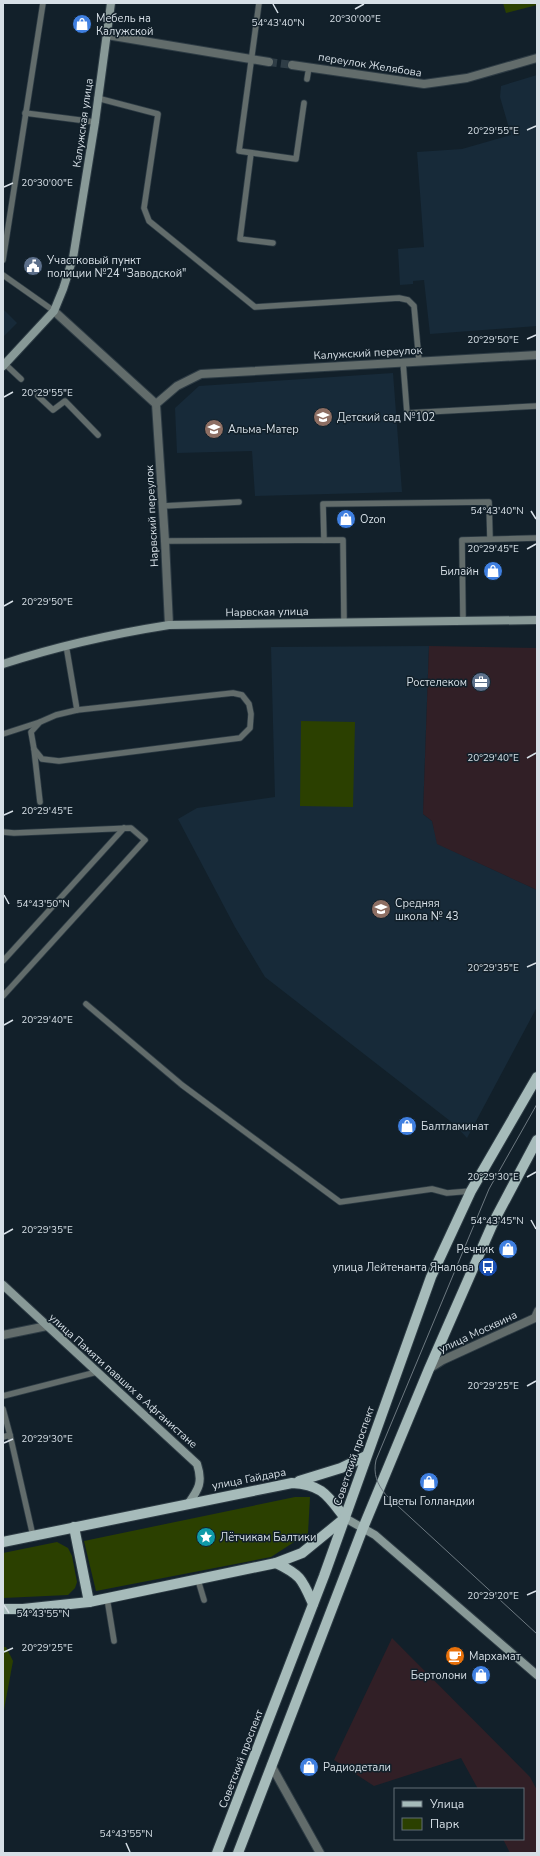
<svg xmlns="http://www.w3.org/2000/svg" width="540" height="1856" font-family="'Nunito Sans',sans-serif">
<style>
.built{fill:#172a39}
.industrial{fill:#311f26}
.green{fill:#2b4000}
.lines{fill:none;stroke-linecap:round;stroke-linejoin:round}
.street-tunnel{stroke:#2f3d46;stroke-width:8;stroke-dasharray:8 4;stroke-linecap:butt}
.lane-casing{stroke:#2d3b44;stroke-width:7}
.street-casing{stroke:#2d3b44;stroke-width:10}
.secondary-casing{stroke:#2d3b44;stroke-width:10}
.primary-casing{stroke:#2d3b44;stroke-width:12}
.lane{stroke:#626c6b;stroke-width:5.5}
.street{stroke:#626c6b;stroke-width:8}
.secondary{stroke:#889997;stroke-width:8}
.primary{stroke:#a6bbba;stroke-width:10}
.tram{stroke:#6d7981;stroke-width:1}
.ticks{fill:none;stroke:#d6dfe6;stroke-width:1.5}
.labels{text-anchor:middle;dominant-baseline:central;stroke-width:3;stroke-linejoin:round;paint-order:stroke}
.poi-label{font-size:11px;fill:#d6dfe6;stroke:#12202a;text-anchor:start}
.street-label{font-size:11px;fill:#d6dfe6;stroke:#12202a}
.ticks-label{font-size:10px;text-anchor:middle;fill:#d6dfe6;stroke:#12202a;stroke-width:3;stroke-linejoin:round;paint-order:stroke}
</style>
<rect width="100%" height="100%" fill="#12202a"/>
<g class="built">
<polygon points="537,75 537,326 430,334 424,280 413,281 413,284 400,285 398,249 424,247 417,152 462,149 511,135 500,97 501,86"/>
<polygon points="3,309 17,323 3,337"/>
<polygon points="393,373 402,492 255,496 252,451 177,453 175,408 199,386"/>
<polygon points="429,646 423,814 432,821 438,844 537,890 537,1007 467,1138 454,1124 265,977 235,927 178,819 197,808 275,797 271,647"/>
</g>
<g class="industrial">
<polygon points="429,646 537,648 537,890 437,844 432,821 423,814"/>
<polygon points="392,1638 530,1777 537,1790 537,1853 510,1853 503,1839 523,1839 523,1789 478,1789 461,1758 374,1786 334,1760"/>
</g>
<g class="green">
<polygon points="503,3 537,3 537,5 506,13"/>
<polygon points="301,721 355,722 353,807 300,806"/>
<polygon points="295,1497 310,1497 308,1533 271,1557 96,1591 84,1541"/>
<polygon points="57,1542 68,1548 72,1556 77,1582 75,1588 68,1595 3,1598 3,1553"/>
<polygon points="3,1647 6,1647 13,1661 3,1715"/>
</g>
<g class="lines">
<polyline class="street-tunnel" points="269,62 292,65"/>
<g class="lane-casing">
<g id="lane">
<polyline points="259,3 239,151 296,159 304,103"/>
<polyline points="307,79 309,67"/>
<polyline points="97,98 158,114 144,208 149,221 255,307 399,298 408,300 414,306 419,361"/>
<polyline points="25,113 95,122"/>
<polyline points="251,153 240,239 273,243"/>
<polyline points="3,260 43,3"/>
<polyline points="3,275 54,311"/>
<polyline points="403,362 407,413 537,406"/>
<polyline points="5,364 21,379"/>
<polyline points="38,396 53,410 65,401 98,435"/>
<polyline points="163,506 239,502"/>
<polyline points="324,540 323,504 489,502 490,539"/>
<polyline points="165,541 343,540 344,622"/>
<polyline points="463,620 462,540 537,538"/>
<polyline points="66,645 77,710"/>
<polygon points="233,693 242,695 249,704 251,714 250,728 240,738 59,761 42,759 34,749 31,732 40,722 56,715 77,710"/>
<polyline points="3,734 40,722"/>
<polyline points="34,749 40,802"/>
<polyline points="3,832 14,833 131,828 145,840 3,996"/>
<polyline points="3,961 124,828"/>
<polyline points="86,1004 182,1085 340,1202 432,1189 447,1193 471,1191"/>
<polyline points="533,1319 537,1310"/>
<polyline points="3,1396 97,1372"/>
<polyline points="3,1409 10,1435"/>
<polyline points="3,1437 10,1435 33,1536"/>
<polyline points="198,1580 204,1600"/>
<polyline points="107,1598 114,1641"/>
</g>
</g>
<g class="street-casing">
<g id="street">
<polyline points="107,35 269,62"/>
<polyline points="292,65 424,84 467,78 537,58"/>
<polyline points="54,311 156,404 165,541 169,625"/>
<polyline points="156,404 177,386 201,374 537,355"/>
<polyline points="3,1335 47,1326"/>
<polyline points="429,1369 443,1360 537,1317"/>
<polyline points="271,1765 320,1853"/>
</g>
</g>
<g class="secondary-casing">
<g id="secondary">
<polyline points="3,366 54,311 63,289 73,258 95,122 111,3"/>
<path d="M 3,664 C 58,646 112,634 169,625 L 537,620"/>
<path d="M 3,1285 L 197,1464 C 203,1482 199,1489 188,1504"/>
<polyline points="345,1518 375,1535 537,1675"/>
</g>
</g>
<g class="primary-casing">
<g id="primary">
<polyline points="299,1481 341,1468 366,1456"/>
<polyline points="74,1527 89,1602"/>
<path d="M 3,1542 L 292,1483 C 323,1485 327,1495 345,1518"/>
<path d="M 276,1563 C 301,1575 302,1579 313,1604"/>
<polyline points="3,1609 23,1609 89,1602 276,1563 302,1553 345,1518"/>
<polyline points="217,1853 324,1576 431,1277 471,1191 537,1077"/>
<polyline points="238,1853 363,1528 429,1369 493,1223 537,1140"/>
</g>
</g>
<use href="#lane" class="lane"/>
<use href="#street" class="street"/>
<use href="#secondary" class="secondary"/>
<use href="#primary" class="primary"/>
<path class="tram" d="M 537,1104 L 489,1189 L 376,1460 C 373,1474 377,1484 386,1495 L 537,1634"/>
</g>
<path class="ticks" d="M 273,4 L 278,13M 355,9 L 364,4M 527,130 L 536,126M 4,187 L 13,183M 527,339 L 536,335M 4,397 L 13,392M 531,511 L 536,519M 527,549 L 536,544M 4,606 L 13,601M 527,758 L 536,753M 4,815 L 13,811M 4,895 L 9,904M 527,967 L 536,963M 4,1025 L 13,1020M 527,1177 L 536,1172M 531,1220 L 536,1229M 4,1234 L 13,1229M 527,1386 L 536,1381M 4,1443 L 13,1439M 527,1595 L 536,1591M 4,1605 L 9,1613M 4,1652 L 13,1648M 126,1843 L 130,1852"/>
<defs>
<g id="shop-disc" transform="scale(1)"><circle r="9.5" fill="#3f7fe0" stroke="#12202a"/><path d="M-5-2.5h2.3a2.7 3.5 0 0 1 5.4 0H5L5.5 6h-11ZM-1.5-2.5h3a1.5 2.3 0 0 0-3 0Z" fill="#fff"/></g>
<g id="civic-disc" transform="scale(1)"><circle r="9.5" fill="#5c6f8a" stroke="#12202a"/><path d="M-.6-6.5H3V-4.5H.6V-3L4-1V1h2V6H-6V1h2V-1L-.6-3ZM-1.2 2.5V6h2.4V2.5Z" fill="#fff"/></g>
<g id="school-disc" transform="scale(1)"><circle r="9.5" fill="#8d6e63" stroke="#12202a"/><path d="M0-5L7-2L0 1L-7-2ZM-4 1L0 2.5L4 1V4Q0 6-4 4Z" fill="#fff"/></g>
<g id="office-disc" transform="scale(1)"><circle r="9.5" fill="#5c6f8a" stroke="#12202a"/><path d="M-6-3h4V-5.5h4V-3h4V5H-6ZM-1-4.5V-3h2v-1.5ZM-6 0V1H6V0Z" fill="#fff"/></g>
<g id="bus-disc" transform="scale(1)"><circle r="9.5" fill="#1a4fb4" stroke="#12202a"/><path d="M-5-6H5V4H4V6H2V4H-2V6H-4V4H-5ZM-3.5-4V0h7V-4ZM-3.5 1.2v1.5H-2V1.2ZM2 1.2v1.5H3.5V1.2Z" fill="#fff"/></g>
<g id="sight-disc" transform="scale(1)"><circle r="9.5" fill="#0f9aa8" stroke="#12202a"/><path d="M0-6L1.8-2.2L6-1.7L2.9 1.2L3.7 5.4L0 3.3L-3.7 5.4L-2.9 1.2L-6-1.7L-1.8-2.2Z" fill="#fff"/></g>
<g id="cafe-disc" transform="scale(1)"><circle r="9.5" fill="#e8710a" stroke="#12202a"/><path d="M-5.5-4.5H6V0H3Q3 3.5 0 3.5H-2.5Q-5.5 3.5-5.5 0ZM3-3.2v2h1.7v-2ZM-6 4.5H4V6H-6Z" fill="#fff"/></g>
</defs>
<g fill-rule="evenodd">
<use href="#shop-disc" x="82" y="24"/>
<use href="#civic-disc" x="33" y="266"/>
<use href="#school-disc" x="323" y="417"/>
<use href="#school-disc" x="214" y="429"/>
<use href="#shop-disc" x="346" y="519"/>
<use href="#shop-disc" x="493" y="571"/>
<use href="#office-disc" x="481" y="682"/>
<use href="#school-disc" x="381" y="909"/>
<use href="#shop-disc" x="407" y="1126"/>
<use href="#shop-disc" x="508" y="1249"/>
<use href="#bus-disc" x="488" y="1267"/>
<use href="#shop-disc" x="429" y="1482"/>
<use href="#sight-disc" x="206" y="1537"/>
<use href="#cafe-disc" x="455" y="1656"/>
<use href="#shop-disc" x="481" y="1675"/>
<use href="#shop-disc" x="309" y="1767"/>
</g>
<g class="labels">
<g class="poi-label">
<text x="96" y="18">Мебель на<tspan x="96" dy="13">Калужской</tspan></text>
<text x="47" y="260">Участковый пункт<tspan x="47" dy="13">полиции №24 "Заводской"</tspan></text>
<text x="337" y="417">Детский сад №102</text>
<text x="228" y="429">Альма-Матер</text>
<text x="360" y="519">Ozon</text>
<text x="479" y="571" text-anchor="end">Билайн</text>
<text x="467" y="682" text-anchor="end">Ростелеком</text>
<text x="395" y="903">Средняя<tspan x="395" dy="13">школа № 43</tspan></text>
<text x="421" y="1126">Балтламинат</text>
<text x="494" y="1249" text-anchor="end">Речник</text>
<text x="474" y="1267" text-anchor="end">улица Лейтенанта Яналова</text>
<text x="429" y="1501" text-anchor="middle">Цветы Голландии</text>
<text x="220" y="1537">Лётчикам Балтики</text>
<text x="469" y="1656">Мархамат</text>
<text x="467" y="1675" text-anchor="end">Бертолони</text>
<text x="323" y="1767">Радиодетали</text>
</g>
<g class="street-label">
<text transform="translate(370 65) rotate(9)">переулок Желябова</text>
<text transform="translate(83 123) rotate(-82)">Калужская улица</text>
<text transform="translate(368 353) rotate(-3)">Калужский переулок</text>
<text transform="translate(152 516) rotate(-93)">Нарвский переулок</text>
<text transform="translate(267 612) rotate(-1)">Нарвская улица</text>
<text transform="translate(478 1332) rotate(-25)">улица Москвина</text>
<text transform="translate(123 1381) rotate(42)">улица Памяти павших в Афганистане</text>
<text transform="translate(354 1456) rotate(-71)">Советский проспект</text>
<text transform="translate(249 1479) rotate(-11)">улица Гайдара</text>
<text transform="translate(241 1759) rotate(-69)">Советский проспект</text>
</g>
</g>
<g class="ticks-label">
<text x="355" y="22">20°30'00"E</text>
<text x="278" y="26">54°43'40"N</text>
<text x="493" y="134">20°29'55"E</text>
<text x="47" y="186">20°30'00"E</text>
<text x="493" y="343">20°29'50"E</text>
<text x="47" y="396">20°29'55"E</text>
<text x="497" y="514">54°43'40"N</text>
<text x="493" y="552">20°29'45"E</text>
<text x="47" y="605">20°29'50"E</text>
<text x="493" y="761">20°29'40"E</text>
<text x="47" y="814">20°29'45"E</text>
<text x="43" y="907">54°43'50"N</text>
<text x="493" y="971">20°29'35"E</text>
<text x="47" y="1023">20°29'40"E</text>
<text x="493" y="1180">20°29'30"E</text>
<text x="497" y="1224">54°43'45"N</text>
<text x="47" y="1233">20°29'35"E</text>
<text x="493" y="1389">20°29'25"E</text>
<text x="47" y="1442">20°29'30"E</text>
<text x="493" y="1599">20°29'20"E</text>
<text x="43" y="1617">54°43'55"N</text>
<text x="47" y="1651">20°29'25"E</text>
<text x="126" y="1837">54°43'55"N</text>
</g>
<rect width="540" height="1856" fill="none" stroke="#d6dfe6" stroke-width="8"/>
<rect x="394" y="1788" width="130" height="52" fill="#12202a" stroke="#606c75"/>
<rect x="402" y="1801" width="20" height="6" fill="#a6bbba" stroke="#606c75"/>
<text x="430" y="1808" font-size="12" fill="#d6dfe6">Улица</text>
<rect x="402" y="1818" width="20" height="12" fill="#2b4000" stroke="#606c75"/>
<text x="430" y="1828" font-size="12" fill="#d6dfe6">Парк</text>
</svg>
